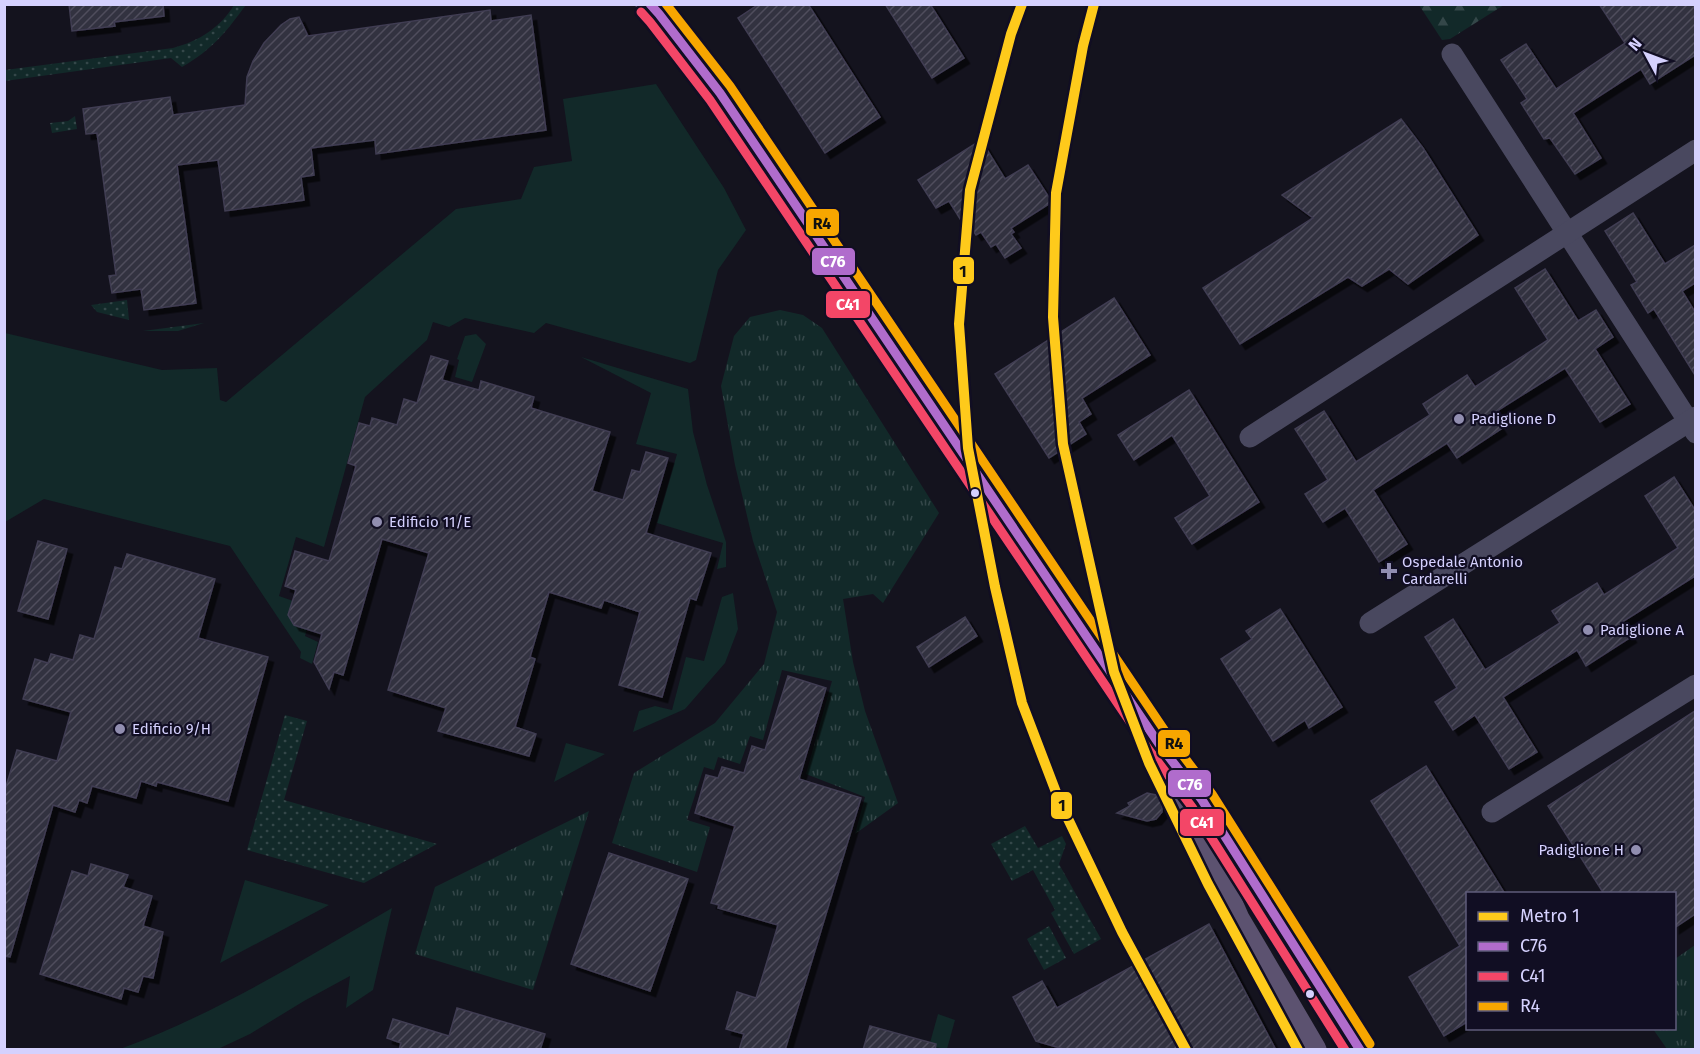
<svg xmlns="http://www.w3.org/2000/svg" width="1700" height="1054" font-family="'Fira Sans',sans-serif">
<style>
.grass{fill:url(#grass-dots)}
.forest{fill:url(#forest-firs)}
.park{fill:url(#park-tufts)}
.garden{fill:#122929}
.building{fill:url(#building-hatch);stroke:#403d52;stroke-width:1.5;filter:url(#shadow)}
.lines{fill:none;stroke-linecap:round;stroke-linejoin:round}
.minor{stroke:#49485f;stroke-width:21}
.major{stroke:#5c5270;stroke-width:27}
.bus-1-casing{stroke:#110e23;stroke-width:14}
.bus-2-casing{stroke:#110e23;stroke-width:14}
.bus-3-casing{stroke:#110e23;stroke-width:14}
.bus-1{stroke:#b06ccc;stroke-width:9}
.bus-2{stroke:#f34667;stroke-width:9}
.bus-3{stroke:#f7a600;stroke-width:9}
.metro-1-casing{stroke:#110e23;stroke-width:15}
.metro-1{stroke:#feca1b;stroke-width:10}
.poi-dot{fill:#918eb0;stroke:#110e23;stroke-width:2}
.bus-dot{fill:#d5d1fe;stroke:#110e23;stroke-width:2}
.labels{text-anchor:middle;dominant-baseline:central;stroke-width:4.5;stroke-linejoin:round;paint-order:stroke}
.poi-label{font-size:15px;fill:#d5d1fe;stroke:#110e23;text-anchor:start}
.line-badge{stroke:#110e23;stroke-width:2}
.badge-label{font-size:16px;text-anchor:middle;font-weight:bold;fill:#fff}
.pale-badge-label{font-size:16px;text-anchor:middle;font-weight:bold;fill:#111}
</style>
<defs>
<pattern id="grass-dots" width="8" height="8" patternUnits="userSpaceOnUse" patternTransform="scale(1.5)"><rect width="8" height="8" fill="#122929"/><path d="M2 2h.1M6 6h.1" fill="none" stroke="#344749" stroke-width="1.8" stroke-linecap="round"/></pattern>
<pattern id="forest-firs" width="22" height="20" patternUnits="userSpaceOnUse" patternTransform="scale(1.5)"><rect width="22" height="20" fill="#122929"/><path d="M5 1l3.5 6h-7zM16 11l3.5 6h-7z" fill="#344749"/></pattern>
<pattern id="park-tufts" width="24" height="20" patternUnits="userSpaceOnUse" patternTransform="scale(1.5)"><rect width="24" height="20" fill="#122929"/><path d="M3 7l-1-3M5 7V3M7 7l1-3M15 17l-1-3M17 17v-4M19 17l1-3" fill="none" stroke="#344749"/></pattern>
<pattern id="building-hatch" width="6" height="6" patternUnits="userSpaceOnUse" patternTransform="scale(1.5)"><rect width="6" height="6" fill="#323140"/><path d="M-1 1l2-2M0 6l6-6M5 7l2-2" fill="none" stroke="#4f4e5d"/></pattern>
<filter id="shadow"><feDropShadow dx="5.5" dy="5.5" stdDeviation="0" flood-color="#0009"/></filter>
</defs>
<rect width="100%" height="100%" fill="#14131e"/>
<g class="grass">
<path d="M 234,5 L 246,5 C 225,33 213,49 182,67 L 171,58 L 5,81 L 5,70 L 173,48 C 199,41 220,28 234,5 Z"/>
<polygon points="75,116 77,129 52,133 50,123 68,121"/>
<polygon points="127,300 129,320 97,312 91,305"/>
<polygon points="204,323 178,331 143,331"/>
<polygon points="285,715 307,721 284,800 437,844 364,883 247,850"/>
<polygon points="1025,826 1038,848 1062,836 1066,844 1059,864 1101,939 1074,954 1051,913 1055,910 1033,870 1012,881 991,844"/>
<polygon points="1049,926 1066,958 1044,970 1027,939"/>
</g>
<polygon class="forest" points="1419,5 1504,5 1450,39 1442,40"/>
<g class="park">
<polygon points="780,310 803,315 822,328 939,513 883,603 873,594 843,599 853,662 865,711 898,803 855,834 865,797 806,774 832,681 782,670 763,740 750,736 740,764 718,757 714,770 704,767 687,820 710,827 697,872 612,843 634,773 715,723 764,664 777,612 753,541 735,465 721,386 734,336 750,317"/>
<polygon points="589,811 533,990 415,954 435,887"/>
<polygon points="1695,945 1695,1049 1667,1049 1653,1029 1674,1028 1675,959"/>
</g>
<g class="garden">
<polygon points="656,84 724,188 746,230 718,270 696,360 690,363 546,323 534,333 465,318 449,327 433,322 427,340 365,397 324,547 296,537 279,596 313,608 305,636 318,642 312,664 300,658 301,652 230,546 44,499 5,522 5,333 162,370 217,368 220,400 226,402 456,209 521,199 534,167 572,161 563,99"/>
<polygon points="476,334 486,344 472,382 455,377 459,360 457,359 465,336"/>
<polygon points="581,357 688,389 693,432 707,485 726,542 726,567 717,569 723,543 657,523 677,454 636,444 651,393"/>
<polygon points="733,593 738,629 725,663 685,709 633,732 639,711 655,706 672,710 686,657 704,661 722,597"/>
<polygon points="566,743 605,754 554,782"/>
<polygon points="245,880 329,905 220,963"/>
<path d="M 392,908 L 373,990 L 346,1008 L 350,976 L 304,1001 L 250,1034 L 218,1049 L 120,1049 C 216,1014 304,959 392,908 Z"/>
<polygon points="938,1014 955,1020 947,1049 928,1050"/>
</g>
<g class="building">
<polygon points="69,4 163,4 164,16 114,22 115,26 72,31"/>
<polygon points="759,4 808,4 880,117 825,153 738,18"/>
<polygon points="885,4 930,4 964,58 932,78"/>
<polygon points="1599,4 1695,4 1695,55 1650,84 1641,69 1573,113 1601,158 1575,174 1550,138 1544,139 1521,103 1527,99 1501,60 1526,44 1556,89 1625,43"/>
<polygon points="490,10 491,21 531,15 546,130 376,154 375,140 311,148 314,175 301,177 304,200 225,211 218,160 177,165 196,303 144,310 141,289 112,293 109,276 116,275 97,133 86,134 83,109 170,97 173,115 245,105 247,77 253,61 264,43 281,25 290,19 299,17 308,36"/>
<polygon points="1401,119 1423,148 1478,235 1408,284 1389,269 1362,286 1348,277 1240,344 1203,288 1313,218 1282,195"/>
<polygon points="981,140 1005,179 1028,165 1052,202 1011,228 1014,232 1011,234 1021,248 1005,258 996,244 991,247 981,232 976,235 966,220 962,222 949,201 936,208 918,180"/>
<polygon points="1633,213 1665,264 1695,245 1695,283 1682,291 1695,312 1695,375 1654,309 1648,313 1631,285 1637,282 1605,231"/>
<polygon points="1545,269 1578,321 1596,310 1613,337 1595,349 1630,404 1600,422 1565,368 1492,414 1501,429 1457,458 1447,443 1373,490 1407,544 1379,562 1345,508 1323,522 1305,494 1328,480 1295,429 1324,411 1356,462 1430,415 1423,404 1467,375 1475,387 1548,340 1515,288"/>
<polygon points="1114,298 1150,355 1082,398 1091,414 1079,422 1086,434 1049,458 995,374"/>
<polygon points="431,356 448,361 442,380 479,390 481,381 534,397 531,408 610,432 592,491 623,500 632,470 640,472 646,452 668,458 646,533 711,553 696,600 690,598 662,697 619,685 640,612 604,600 601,608 549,592 530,657 535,659 515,727 536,734 529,756 438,731 446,708 388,690 429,553 382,539 343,675 334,672 329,689 314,662 322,634 294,625 288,615 296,590 285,586 295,551 329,561 356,466 348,463 359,423 370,426 372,418 397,425 404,399 417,403"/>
<polygon points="1189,390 1259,502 1192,544 1175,518 1210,496 1172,435 1134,460 1118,435"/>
<polygon points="1674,477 1695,510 1695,576 1622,622 1631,637 1586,666 1577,650 1503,697 1537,752 1509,769 1475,715 1453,730 1435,702 1457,688 1425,637 1453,619 1485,670 1560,623 1552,611 1597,583 1604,595 1678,548 1645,496"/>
<polygon points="38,541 67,549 48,619 18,611"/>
<polygon points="127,554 215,579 198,638 268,657 228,801 157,782 156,786 141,781 136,798 92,786 87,803 79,800 75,812 53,805 10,957 4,956 4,793 17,750 57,761 71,712 23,699 35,659 48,663 51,654 73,660 80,635 94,639 115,567 122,569"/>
<polygon points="1280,609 1342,707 1309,728 1305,720 1273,741 1221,659 1252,639 1246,631"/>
<polygon points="965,617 977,636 929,667 917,647"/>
<polygon points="788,676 826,688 799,779 861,798 785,1050 739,1050 744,1034 726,1029 737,992 756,998 778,925 718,908 719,905 711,903 735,826 695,813 706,775 718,778 722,767 744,773 752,746 765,750"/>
<polygon points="1695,711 1695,914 1674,928 1674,894 1604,894 1548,806"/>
<polygon points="1426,766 1505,894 1467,894 1467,1022 1444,1036 1409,977 1460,946 1371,801"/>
<polygon points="1147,793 1156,795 1162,802 1162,812 1156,819 1147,821 1117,813 1130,806 1128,803"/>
<polygon points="609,853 688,879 650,991 571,964"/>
<polygon points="91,864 128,875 123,887 152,896 143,926 163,932 153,978 143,976 138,992 124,988 121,999 40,974 72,871 88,876"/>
<polygon points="1209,924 1276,1050 1067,1050 1036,1041 1013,997 1042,981 1057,1008"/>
<polygon points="457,1008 545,1034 540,1050 399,1050 401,1043 387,1038 393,1019 449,1036"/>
<polygon points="870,1026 936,1044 935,1050 863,1050"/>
</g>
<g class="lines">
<g class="minor">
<polyline points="1452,54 1696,433"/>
<polyline points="1250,437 1696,150"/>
<polyline points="1370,623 1696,417"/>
<polyline points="1492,812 1696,685"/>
</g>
<g class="major">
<polyline points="649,4 659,14 720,93 1143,718 1159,744 1202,800 1360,1050"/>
<polyline points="1175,781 1236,919 1313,1050"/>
</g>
<g class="bus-1-casing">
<polyline id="bus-1" points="650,4 659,14 720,93 1159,744 1202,800 1360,1050"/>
</g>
<g class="bus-2-casing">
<polyline id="bus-2" points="641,12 650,22 710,100 1149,750 1192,807 1345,1050"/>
</g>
<g class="bus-3-casing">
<polyline id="bus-3" points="666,4 730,86 1169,737 1212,794 1370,1044"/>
</g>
<use href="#bus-1" class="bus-1"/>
<use href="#bus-2" class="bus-2"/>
<use href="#bus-3" class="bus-3"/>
<g class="metro-1-casing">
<g id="metro-1">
<polyline points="1022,4 1011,34 970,190 959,324 968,448 995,587 1022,703 1059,800 1122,932 1186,1050"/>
<polyline points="1094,4 1083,46 1056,193 1053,317 1063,444 1114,672 1149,763 1208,884 1298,1050"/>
</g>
</g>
<use href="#metro-1" class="metro-1"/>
</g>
<g class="poi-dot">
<circle cx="1459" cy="419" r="6"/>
<circle cx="377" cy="522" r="6"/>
<path d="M1386 562h6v6h6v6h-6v6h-6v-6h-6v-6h6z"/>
<circle cx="1588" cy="630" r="6"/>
<circle cx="120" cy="729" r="6"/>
<circle cx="1636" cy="850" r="6"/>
</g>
<g class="bus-dot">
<circle cx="975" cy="493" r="5"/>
<circle cx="1310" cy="994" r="5"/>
</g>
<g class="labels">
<g class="poi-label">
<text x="1471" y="419">Padiglione D</text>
<text x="389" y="522">Edificio 11/E</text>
<text x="1402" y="562">Ospedale Antonio<tspan x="1402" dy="17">Cardarelli</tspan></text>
<text x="1600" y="630">Padiglione A</text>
<text x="132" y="729">Edificio 9/H</text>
<text x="1624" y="850" text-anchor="end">Padiglione H</text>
</g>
</g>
<g class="line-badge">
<rect x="805" y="208" width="35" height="29" rx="6" fill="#f7a600"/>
<rect x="811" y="247" width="45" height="29" rx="6" fill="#b06ccc"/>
<rect x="952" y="256" width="23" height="29" rx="6" fill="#feca1b"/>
<rect x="825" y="290" width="46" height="29" rx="6" fill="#f34667"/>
<rect x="1157" y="729" width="34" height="29" rx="6" fill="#f7a600"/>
<rect x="1167" y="769" width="45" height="29" rx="6" fill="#b06ccc"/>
<rect x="1050" y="791" width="23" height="29" rx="6" fill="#feca1b"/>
<rect x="1179" y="808" width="46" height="29" rx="6" fill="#f34667"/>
</g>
<g class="badge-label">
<text x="833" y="267">C76</text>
<text x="848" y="310">C41</text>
<text x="1190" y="790">C76</text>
<text x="1202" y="828">C41</text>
</g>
<g class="pale-badge-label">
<text x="822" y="229">R4</text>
<text x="963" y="277">1</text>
<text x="1174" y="749">R4</text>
<text x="1062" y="811">1</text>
</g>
<rect width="1700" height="1054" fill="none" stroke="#d5d1fe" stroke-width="12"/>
<rect x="1466" y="892" width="210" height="138" fill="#110e23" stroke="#5f5c7b" stroke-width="1.5"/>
<rect x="1478" y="912" width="30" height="9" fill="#feca1b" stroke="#5f5c7b" stroke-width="1.5"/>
<text x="1520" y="922" font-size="18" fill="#d5d1fe">Metro 1</text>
<rect x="1478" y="942" width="30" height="9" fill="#b06ccc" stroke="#5f5c7b" stroke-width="1.5"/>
<text x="1520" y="952" font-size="18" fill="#d5d1fe">C76</text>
<rect x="1478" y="972" width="30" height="9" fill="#f34667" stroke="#5f5c7b" stroke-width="1.5"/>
<text x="1520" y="982" font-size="18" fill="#d5d1fe">C41</text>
<rect x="1478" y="1002" width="30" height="9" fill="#f7a600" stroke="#5f5c7b" stroke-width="1.5"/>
<text x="1520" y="1012" font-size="18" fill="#d5d1fe">R4</text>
<g transform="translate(1646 54) rotate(311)" stroke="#110e23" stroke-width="4.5" paint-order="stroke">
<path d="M0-4.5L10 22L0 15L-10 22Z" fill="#d5d1fe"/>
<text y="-9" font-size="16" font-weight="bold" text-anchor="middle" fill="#d5d1fe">N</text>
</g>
</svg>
